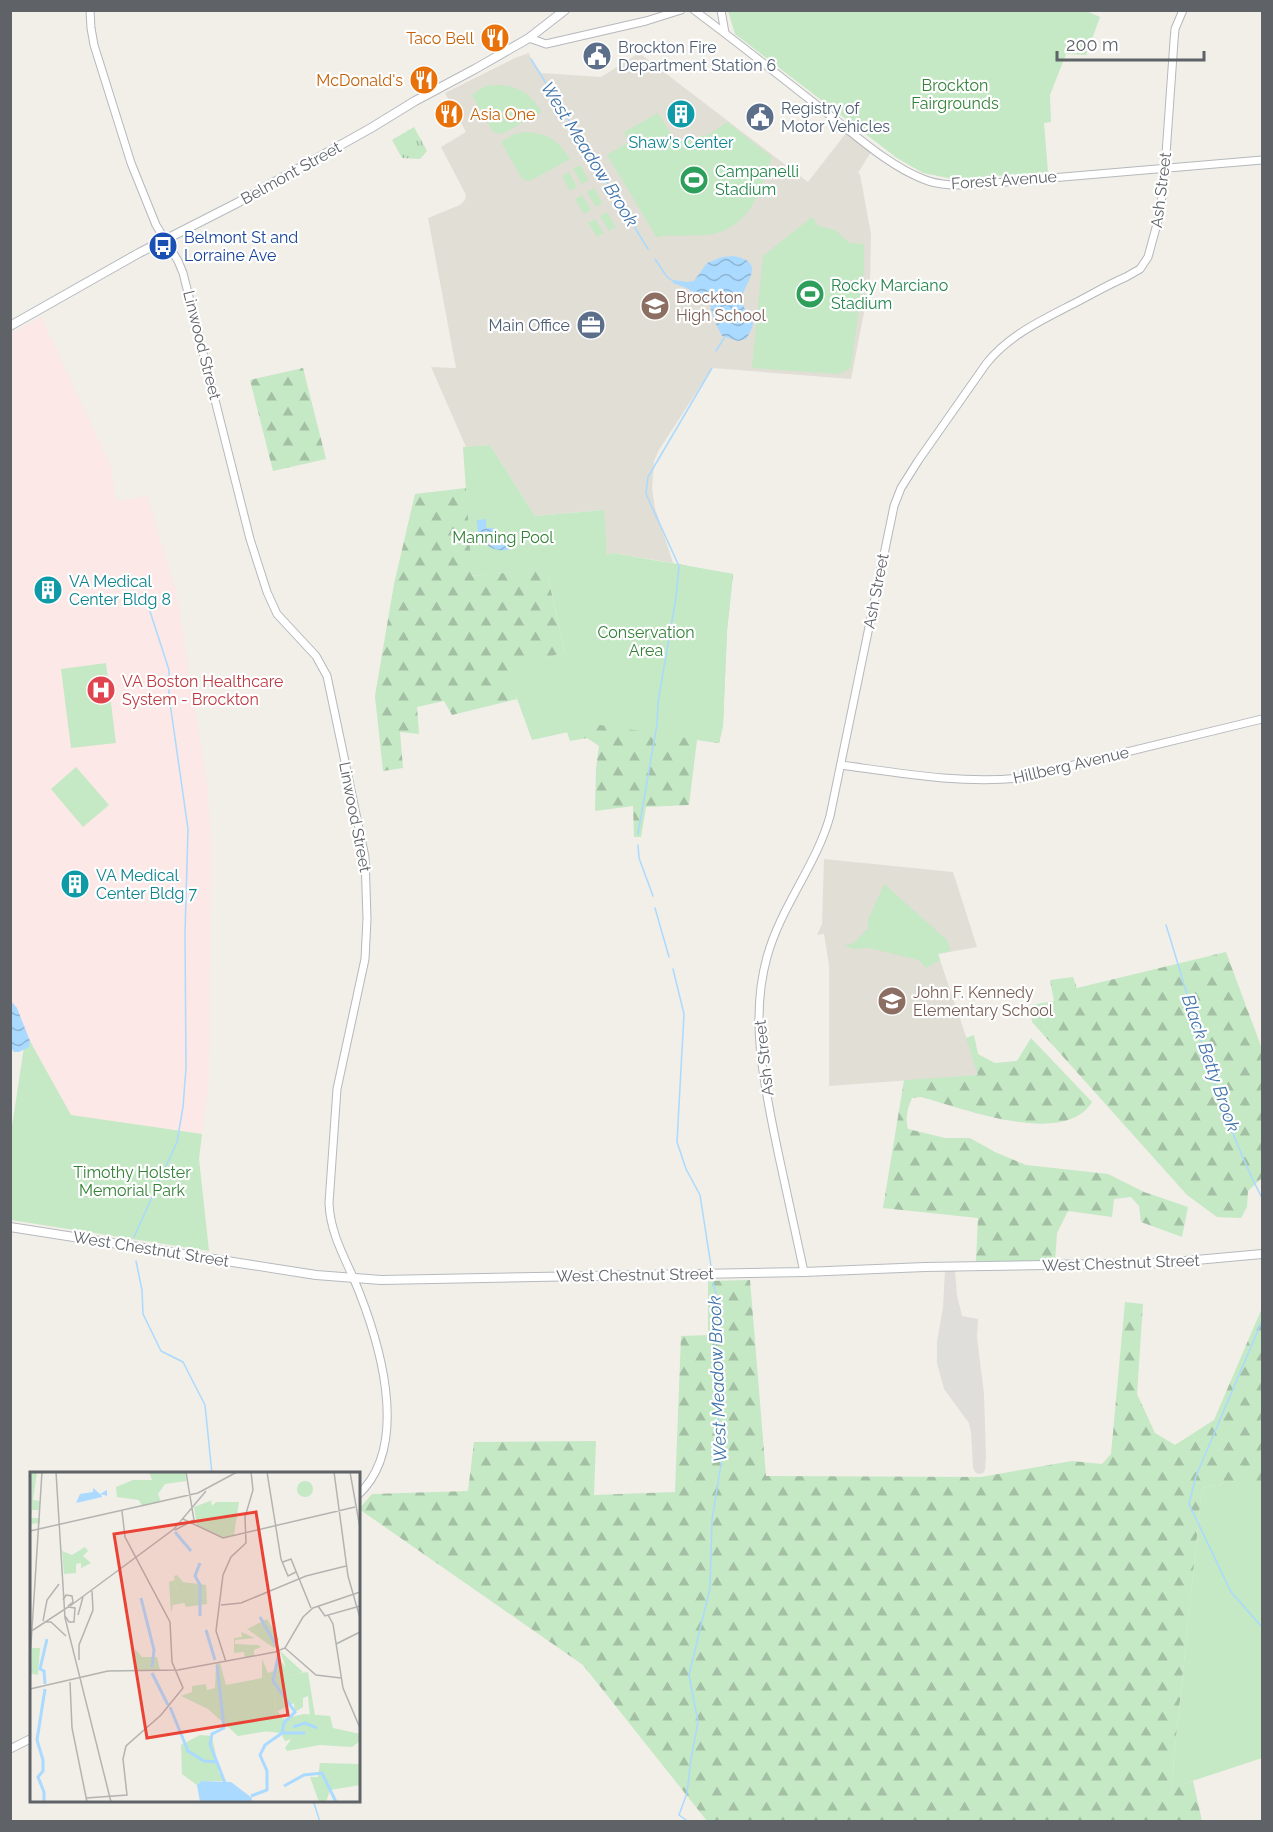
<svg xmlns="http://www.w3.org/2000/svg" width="1273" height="1832" font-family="Raleway,sans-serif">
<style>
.industrial{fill:#e0deda}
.education{fill:#e1ded6}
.medical{fill:#fce8e6}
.grass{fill:url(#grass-tufts)}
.forest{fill:url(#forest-firs)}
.green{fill:#c5e8c5}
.water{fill:url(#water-waves)}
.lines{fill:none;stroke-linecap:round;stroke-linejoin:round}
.stream{stroke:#aadaff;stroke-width:1.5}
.tertiary-casing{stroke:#b5b8bc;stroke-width:9}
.secondary-casing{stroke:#b6babf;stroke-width:10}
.tertiary{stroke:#fff;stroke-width:7}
.secondary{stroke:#fff;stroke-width:8}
.labels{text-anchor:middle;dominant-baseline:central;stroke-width:4.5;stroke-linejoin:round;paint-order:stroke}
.food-label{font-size:16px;fill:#c56008;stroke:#fff;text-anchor:end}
.service-label{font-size:16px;fill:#4e5e75;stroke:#fff;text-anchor:start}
.park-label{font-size:16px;fill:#348238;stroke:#fff}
.culture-label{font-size:16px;fill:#0d838f;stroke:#fff;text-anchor:start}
.leisure-label{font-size:16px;fill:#27864d;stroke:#fff;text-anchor:start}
.street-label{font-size:16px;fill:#5f6368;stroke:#fff}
.transit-label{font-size:16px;fill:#164399;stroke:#fff;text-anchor:start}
.education-label{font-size:16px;fill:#785e54;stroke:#fff;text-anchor:start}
.health-label{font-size:16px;fill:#be3a42;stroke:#fff;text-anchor:start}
.water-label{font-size:18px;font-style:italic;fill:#4174aa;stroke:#fff}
.inset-river{fill:none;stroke:#aadaff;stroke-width:3}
.inset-road{fill:none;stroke:#b3b3b1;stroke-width:1.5}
.view{fill:#ea4335;fill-opacity:0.15;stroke:#ea4335;stroke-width:3}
.inset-edge{fill:none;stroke:#5f6368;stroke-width:3}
</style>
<defs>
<pattern id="grass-tufts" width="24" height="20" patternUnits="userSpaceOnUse" patternTransform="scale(1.5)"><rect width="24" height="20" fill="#c5e8c5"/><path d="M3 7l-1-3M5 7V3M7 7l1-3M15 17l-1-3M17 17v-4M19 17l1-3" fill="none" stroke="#a3c0a4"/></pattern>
<pattern id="forest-firs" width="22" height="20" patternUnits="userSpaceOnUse" patternTransform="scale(1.5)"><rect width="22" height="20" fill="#c5e8c5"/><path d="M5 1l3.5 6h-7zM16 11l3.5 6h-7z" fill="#a3c0a4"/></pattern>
<pattern id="water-waves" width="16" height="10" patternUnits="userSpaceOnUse" patternTransform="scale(1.5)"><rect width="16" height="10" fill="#aadaff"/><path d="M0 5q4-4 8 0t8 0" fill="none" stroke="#8eb4d2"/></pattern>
</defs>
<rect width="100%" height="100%" fill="#f1efe8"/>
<polygon class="industrial" points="945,1270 955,1270 957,1295 962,1316 978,1319 977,1337 984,1394 986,1457 985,1470 983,1473 980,1474 976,1473 973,1468 971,1432 969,1423 944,1389 937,1363 937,1342 943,1307"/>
<g class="education">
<polygon points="529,53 531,59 541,73 601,77 639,53 808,182 846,133 871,152 858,173 860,174 871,234 870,282 851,379 712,368 659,450 654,461 652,489 655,508 673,563 613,553 607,555 603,510 535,516 490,445 466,447 431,367 456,368 428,218 460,205 465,200 466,195 441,147 466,132 445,93 515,58"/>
<polygon points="824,859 953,872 977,947 938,954 979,1075 829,1086 829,965 824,934 817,935 822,924"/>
</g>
<polygon class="medical" points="41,317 112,469 115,501 147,496 176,591 208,789 211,843 209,1083 202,1134 71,1115 26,1034 11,1035 10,334"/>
<polygon class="grass" points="414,127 427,151 420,159 402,158 392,140"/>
<g class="forest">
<polygon points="303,368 326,459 273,471 250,380"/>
<polygon points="466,488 473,576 574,566 548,577 565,652 508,671 517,699 452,715 444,701 417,707 419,734 400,732 403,768 383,771 375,696 394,584 415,494"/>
<polygon points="666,562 733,574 727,631 723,726 719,743 697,740 689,805 646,807 641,837 634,837 633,806 595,811 596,769 599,746 587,738 570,741 567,732 574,700"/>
<polygon points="1226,952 1262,1049 1262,1178 1248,1191 1247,1207 1241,1218 1217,1217 1187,1195 1032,1022 1031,1014 1032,1005 1054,1001 1050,980 1073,977 1077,988"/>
<path d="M 974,1035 L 978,1054 L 995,1063 L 1017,1061 L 1031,1038 L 1092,1102 C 1064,1148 962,1108 921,1097 L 912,1098 C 907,1109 905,1118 908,1129 L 945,1138 L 970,1138 L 995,1152 L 1026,1165 L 1108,1174 L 1144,1192 L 1188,1207 L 1182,1237 L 1141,1222 L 1139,1206 L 1131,1197 L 1114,1199 L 1112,1217 L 1068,1211 L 1057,1233 L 1055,1261 L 976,1261 L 978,1218 L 883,1208 L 904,1080 L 978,1075 L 966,1038 Z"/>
<polygon points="750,1280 766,1476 981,1477 1072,1461 1102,1464 1111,1454 1125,1302 1143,1304 1137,1394 1155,1433 1175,1445 1214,1420 1262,1308 1262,1481 1236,1481 1202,1488 1171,1787 1193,1781 1202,1821 707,1821 583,1665 359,1509 372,1494 468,1491 474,1442 596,1441 594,1495 675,1492 681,1336 708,1335 708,1281"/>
</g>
<g class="green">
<polygon points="1084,10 1100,17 1086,55 1066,54 1050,95 1051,122 1044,123 1048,172 953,179 923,173 897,158 735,34 728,11"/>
<path d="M 497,85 C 520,86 529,93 542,112 L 502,134 L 493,132 L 472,95 L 485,86 Z"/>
<path d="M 658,113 L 676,142 L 708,135 L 727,122 L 772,157 C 762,187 752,223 717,233 C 705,237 675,235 661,236 L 657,238 L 607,155 L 629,142 L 624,132 Z"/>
<path d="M 526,132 C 549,134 558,140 570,159 L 530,181 L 522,179 L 501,142 L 514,134 Z"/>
<polygon points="580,165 589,180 582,184 573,169"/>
<polygon points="569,172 577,187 570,191 562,176"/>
<polygon points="594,188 602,203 596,207 587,192"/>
<polygon points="582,195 591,210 584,214 575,199"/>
<polygon points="607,212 616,227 609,231 600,216"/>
<polygon points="812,217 819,226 835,230 850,243 864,244 864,271 851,368 839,374 752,368 763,256"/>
<polygon points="595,219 604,233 597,237 588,223"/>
<polygon points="490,445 535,516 604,510 607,555 613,553 733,574 727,631 723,726 719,743 600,725 532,740 507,671 565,652 548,576 571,567 472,576 463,447"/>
<polygon points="106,663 116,743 71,748 61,669"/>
<polygon points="76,767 109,805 83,827 51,789"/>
<polygon points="884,884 947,940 951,951 938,954 940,960 926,968 919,960 869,948 853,949 844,945 854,943 868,928 868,920"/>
<polygon points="26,1034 71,1115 202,1134 199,1159 209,1251 11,1220 11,1133"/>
<polygon points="1236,1481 1262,1481 1262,1758 1171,1788 1202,1488"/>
</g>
<g class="water">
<path d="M 733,256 C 771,262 740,287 742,300 C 746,322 762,314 746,339 L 738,341 L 722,336 L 714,320 L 709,301 L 701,301 L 689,289 L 673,283 L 673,280 L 687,282 L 694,281 L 707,263 L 722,257 Z"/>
<path d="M 486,519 L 486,528 L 494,528 L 495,542 L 496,539 L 509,537 L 514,542 L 512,548 C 505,552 491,551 486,543 L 491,538 L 478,539 L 477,520 Z"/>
<polygon points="11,1001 17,1008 30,1041 29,1047 19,1052 14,1052 11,1048"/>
</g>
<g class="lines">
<g class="stream">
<polyline points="531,59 648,249"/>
<polyline points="655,259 667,277 673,281"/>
<polyline points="716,351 724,338"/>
<polyline points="638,834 657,724 658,702 676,598 679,566 646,494 648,477 712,368"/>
<polyline points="638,845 639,858 653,896"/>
<polyline points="655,908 669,957"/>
<path d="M 1166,925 C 1195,1017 1218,1113 1262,1198"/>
<polyline points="673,969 684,1014 677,1142 686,1169 700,1195 711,1266"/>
<polyline points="134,1237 177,1142 183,1107 186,1068 185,933 188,829 169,696 169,670 146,599"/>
<polyline points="136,1261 142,1290 143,1314 161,1351 183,1362 205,1405 212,1474"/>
<polyline points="1262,1321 1196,1476 1189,1504 1231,1592 1262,1627"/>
<polyline points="313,1800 320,1822"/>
<polyline points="689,1822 679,1815 687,1793 691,1759 698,1722 689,1675 710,1588 712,1520 721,1464 715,1358 716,1294 713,1283"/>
</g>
<g class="tertiary-casing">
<g id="tertiary">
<path d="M 90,10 L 91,28 L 94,45 L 131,163 L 156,225 L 178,261 L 183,273 L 250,539 L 267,592 L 277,614 L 316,656 L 327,676 L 365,857 L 367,919 L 365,959 L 337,1089 L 329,1203 C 330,1230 342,1253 353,1277 C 378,1336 413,1444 358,1495"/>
<path d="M 694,10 C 741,45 786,81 832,117 C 860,139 890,166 923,179 C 942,187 962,185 982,184 L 1262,160"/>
<polyline points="721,10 725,33"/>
<polyline points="529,38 546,44 646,21 681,10"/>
<path d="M 841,765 C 900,773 960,784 1020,778 L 1262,719"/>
<path d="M 804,1272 C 795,1232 787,1192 778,1152 C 765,1088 749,1021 767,957 C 781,906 816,866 830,816 L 894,506 L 901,488 L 918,461 L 986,364 C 1008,336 1040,321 1071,305 C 1089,296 1107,285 1126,277 L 1140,269 L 1148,257 L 1160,213 L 1165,168 L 1174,41 L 1175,29 L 1183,10"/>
<polyline points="10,1749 32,1738"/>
</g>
</g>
<g class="secondary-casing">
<g id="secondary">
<polyline points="10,326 139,253 239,202 371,128 415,101 475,69 529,38 565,10"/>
<polyline points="10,1227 316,1275 381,1280 804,1272 925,1267 1163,1263 1262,1254"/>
</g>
</g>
<use href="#tertiary" class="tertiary"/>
<use href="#secondary" class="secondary"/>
</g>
<defs>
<g id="restaurant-disc" transform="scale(1.5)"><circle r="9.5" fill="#e8710a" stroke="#fff"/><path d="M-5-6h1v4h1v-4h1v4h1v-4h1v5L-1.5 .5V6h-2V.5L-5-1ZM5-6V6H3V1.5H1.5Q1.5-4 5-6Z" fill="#fff"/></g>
<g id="civic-disc" transform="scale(1.5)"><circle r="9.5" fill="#5c6f8a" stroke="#fff"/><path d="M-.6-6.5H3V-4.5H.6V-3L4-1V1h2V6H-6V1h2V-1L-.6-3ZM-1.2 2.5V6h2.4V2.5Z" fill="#fff"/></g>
<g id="building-disc" transform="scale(1.5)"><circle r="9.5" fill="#0f9aa8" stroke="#fff"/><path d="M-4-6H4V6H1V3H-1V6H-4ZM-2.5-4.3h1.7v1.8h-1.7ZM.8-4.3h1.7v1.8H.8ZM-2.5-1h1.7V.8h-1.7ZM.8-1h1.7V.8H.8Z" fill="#fff"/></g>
<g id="stadium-disc" transform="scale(1.5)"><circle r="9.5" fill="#2e9e5b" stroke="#fff"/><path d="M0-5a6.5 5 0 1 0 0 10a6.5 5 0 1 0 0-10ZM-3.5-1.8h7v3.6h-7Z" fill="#fff"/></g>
<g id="bus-disc" transform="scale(1.5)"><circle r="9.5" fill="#1a4fb4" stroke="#fff"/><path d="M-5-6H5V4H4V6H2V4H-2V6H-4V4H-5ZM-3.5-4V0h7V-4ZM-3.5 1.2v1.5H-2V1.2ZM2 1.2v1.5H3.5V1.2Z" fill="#fff"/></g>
<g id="school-disc" transform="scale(1.5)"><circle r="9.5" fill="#8d6e63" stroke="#fff"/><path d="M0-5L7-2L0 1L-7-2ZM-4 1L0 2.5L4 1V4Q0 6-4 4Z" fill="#fff"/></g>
<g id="office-disc" transform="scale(1.5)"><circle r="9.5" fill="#5c6f8a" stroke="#fff"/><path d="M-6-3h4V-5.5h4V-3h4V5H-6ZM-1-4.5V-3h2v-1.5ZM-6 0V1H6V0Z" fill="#fff"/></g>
<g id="hospital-disc" transform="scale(1.5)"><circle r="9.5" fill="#e0444e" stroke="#fff"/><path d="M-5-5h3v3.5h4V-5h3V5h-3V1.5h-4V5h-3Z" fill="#fff"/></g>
</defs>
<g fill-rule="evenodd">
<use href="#restaurant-disc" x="495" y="38"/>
<use href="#civic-disc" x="597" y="56"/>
<use href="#restaurant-disc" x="424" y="80"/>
<use href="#restaurant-disc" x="449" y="114"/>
<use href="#building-disc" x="681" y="114"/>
<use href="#civic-disc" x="760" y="117"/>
<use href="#stadium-disc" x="694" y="180"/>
<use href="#bus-disc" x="163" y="246"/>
<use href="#stadium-disc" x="810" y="294"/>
<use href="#school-disc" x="655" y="306"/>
<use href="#office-disc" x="591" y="325"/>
<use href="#building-disc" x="48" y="590"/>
<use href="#hospital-disc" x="101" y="690"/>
<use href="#building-disc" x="75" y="884"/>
<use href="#school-disc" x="892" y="1001"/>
</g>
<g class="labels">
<g class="food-label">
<text x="474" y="38">Taco Bell</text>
<text x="403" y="80">McDonald's</text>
<text x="470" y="114" text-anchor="start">Asia One</text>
</g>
<g class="service-label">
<text x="618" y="47">Brockton Fire<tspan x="618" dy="18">Department Station 6</tspan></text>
<text x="781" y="108">Registry of<tspan x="781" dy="18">Motor Vehicles</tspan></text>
<text x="570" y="325" text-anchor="end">Main Office</text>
</g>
<g class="park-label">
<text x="955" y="85">Brockton<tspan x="955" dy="18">Fairgrounds</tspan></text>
<text x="503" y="537">Manning Pool</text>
<text x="646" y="632">Conservation<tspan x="646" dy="18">Area</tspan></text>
<text x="132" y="1172">Timothy Holster<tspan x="132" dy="18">Memorial Park</tspan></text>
</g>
<g class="culture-label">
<text x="681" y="142" text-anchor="middle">Shaw's Center</text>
<text x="69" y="581">VA Medical<tspan x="69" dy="18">Center Bldg 8</tspan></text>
<text x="96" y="875">VA Medical<tspan x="96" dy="18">Center Bldg 7</tspan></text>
</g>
<g class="leisure-label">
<text x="715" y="171">Campanelli<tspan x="715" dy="18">Stadium</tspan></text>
<text x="831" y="285">Rocky Marciano<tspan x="831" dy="18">Stadium</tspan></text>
</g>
<g class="street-label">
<text transform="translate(291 173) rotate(-29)">Belmont Street</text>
<text transform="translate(1004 180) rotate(-4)">Forest Avenue</text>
<text transform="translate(1161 190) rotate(-83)">Ash Street</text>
<text transform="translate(202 345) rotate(76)">Linwood Street</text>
<text transform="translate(876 591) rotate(-79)">Ash Street</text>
<text transform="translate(1071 765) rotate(-13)">Hillberg Avenue</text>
<text transform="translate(355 817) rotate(79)">Linwood Street</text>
<text transform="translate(764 1058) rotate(-96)">Ash Street</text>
<text transform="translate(151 1249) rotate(9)">West Chestnut Street</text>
<text transform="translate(1121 1263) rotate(-2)">West Chestnut Street</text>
<text transform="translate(635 1275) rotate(-1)">West Chestnut Street</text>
</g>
<g class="transit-label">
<text x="184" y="237">Belmont St and<tspan x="184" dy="18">Lorraine Ave</tspan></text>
</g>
<g class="education-label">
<text x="676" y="297">Brockton<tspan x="676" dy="18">High School</tspan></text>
<text x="913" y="992">John F. Kennedy<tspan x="913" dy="18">Elementary School</tspan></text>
</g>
<g class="health-label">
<text x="122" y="681">VA Boston Healthcare<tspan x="122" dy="18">System - Brockton</tspan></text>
</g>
<g class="water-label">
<text transform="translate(590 154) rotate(58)">West Meadow Brook</text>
<text transform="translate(1211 1063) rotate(71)">Black Betty Brook</text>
<text transform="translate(717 1379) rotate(-92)">West Meadow Brook</text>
</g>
</g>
<g transform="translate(30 1472)">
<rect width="330" height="330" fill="#f1efe8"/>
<path d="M 119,0 L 155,0 L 156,9 L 135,12 L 128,22 L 131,30 L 112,34 L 109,28 L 87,25 L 86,15 L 103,8 L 122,8 ZM 248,239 L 252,247 L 274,242 L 300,244 L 303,256 L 330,262 L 330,269 L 322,275 L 290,273 L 257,279 L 255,276 L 262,266 L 255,269 L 251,261 L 233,259 ZM 290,291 L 329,292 L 330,313 L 300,318 L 296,330 L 289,330 L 280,305 L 288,305 Z" fill="#c5e8c5"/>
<path d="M 55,75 L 58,79 L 53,84 L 61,91 L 51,96 L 51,91 L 46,92 L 46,101 L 34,102 L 32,79 L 42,83 ZM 145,108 L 147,118 L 158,115 L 159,125 L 154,131 L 143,133 L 141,141 L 139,110 ZM 237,147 L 249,167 L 244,176 L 217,157 ZM 211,160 L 225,166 L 205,168 L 205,172 L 228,173 L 237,179 L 231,175 L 224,178 L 224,184 L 215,185 L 214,180 L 204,181 L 204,166 L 212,165 ZM 250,179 L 273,200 L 279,199 L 244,207 L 246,240 L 251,247 L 241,257 L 270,264 L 255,269 L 251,261 L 238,259 L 208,264 L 178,237 L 151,224 L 162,220 L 162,214 L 176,212 L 177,218 L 185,216 L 186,192 L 190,191 L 196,213 L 232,206 L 232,187 L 238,201 L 244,199 L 248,185 L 256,196 Z" fill="#c5e8c5"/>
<path d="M 170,263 L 182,264 L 189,301 L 196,309 L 171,309 L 167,313 L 152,302 L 151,273 Z" fill="#c5e8c5"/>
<path d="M 2,176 L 10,176 L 8,203 L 0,201 Z" fill="#c5e8c5"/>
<path d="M 0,0 L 7,0 L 3,28 L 10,29 L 10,38 L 2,38 L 1,46 L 10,46 L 10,51 L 0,52 ZM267 17a8 8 0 1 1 16 0a8 8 0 1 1-16 0ZM 185,27 L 181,29 L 182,34 L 186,30 L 209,30 L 204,63 L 193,66 L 167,53 L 164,35 ZM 147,103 L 153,110 L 176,113 L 177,132 L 156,135 L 153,128 L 158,125 L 156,116 L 147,118 L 144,104 ZM 105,177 L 112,185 L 127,185 L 130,198 L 105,198 ZM 278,200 L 285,244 L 280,244 L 278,224 L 273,226 L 273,235 L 265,240 L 264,231 L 246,240 L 244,206 Z" fill="#c5e8c5"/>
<path d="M 63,16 L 70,22 L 77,18 L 77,24 L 71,22 L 72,25 L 46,31 L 50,22 L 63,20 ZM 171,309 L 201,310 L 222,326 L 221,330 L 170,330 L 167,313 Z" fill="#aadaff"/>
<path class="inset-river" d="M 145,60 L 161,79M 170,91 L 165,104 L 170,113 L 170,144M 111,126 L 124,178 L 122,195M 230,145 L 247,175M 176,158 L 185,188M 187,193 L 194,256 L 182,262 L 180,272 L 195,311M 122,201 L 138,233M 15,212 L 14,199 L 10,197 L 17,167M 140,235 L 158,279 L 174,289 L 187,290M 263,255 L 275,251 L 287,256M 253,261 L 275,261M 254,314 L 274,303 L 292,301 L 306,330M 221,324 L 237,318 L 237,299 L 230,283 L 235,273 L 252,261 L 254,251 L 265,240 L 243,209 L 249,180M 14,330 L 14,320 L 8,305 L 13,299 L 13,288 L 7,268 L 15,217"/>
<path class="inset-road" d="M 26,0 L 35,146 L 81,330M 237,0 L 251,87 L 258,104 L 266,100M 304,0 L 318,104 L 330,146M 320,0 L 330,56M 153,47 L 193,66 L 325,35M 145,58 L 164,48 L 156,0M 0,59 L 168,21 L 207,0M 253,90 L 261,87 L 281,136M 33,128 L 36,123 L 42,124 L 43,130 L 38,134M 191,133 L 211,131 L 276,104 L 316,94M 40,134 L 144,57 L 176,19M 288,134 L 295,144 L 330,134M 48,143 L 53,125M 298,143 L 303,152 L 313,216 L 330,256M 13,149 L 17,128 L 29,112M 14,150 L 21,150 L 36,164M 2,157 L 12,0M 0,160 L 38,135 L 45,136 L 44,150 L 39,150 L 35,144M 306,172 L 330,160M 255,176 L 286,203 L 311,206M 0,188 L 2,157M 49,188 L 49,173 L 63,138 L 62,119M 196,190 L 186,159 L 193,103 L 201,85 L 216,71 L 215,45 L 223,18 L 221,0M 40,210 L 42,256 L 57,330M 0,217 L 78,199 L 148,198 L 245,180 L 255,176 L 273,145 L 283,136 L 330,120M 56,326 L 97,323 L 93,287 L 96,274 L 131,243 L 153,216 L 142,190 L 140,150 L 95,65 L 92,39"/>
<path class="view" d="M 226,40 L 258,243 L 117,266 L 84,62 Z"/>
<rect width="330" height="330" class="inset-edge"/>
</g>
<rect width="1273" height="1832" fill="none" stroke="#5f6368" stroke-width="24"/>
<path d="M1057 51v9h147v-9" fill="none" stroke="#5f6368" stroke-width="3"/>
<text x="1066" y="51" font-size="18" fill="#5f6368" stroke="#ffffff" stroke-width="4.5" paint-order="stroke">200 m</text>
</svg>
